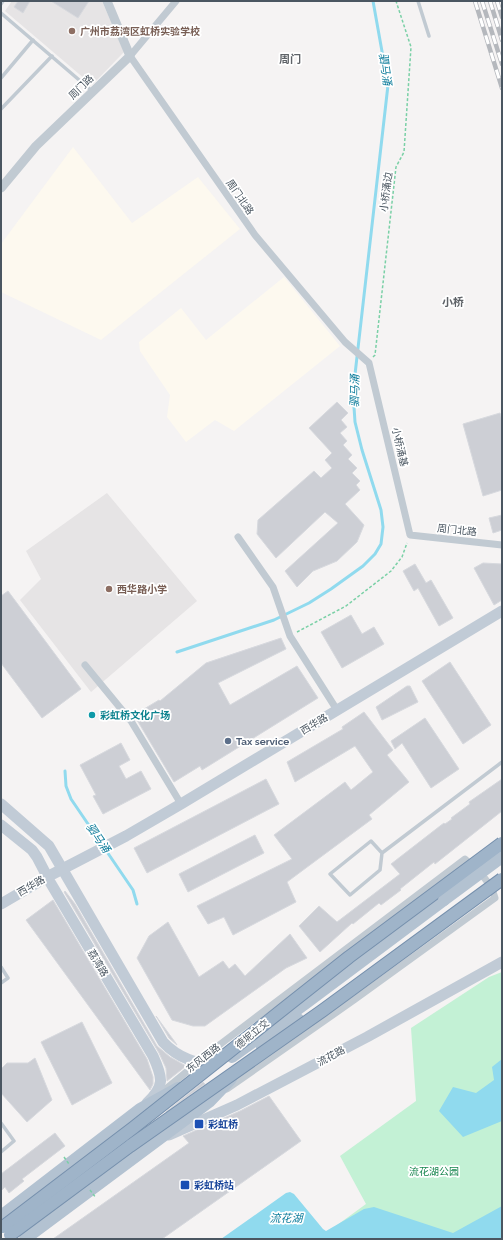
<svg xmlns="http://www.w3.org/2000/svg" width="503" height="1240" font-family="Raleway,'Noto Sans SC',sans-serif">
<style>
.commercial{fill:#fdf9ef}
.education{fill:#e6e4e5}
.green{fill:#c3f1d5}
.water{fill:#90daee}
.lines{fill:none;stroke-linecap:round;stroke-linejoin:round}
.stream{stroke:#90daee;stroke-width:3}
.building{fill:#cdcfd5;stroke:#d7d9de}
.path{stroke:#7ad0a6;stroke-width:1.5;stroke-dasharray:3 2;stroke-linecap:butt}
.service{stroke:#c1cad2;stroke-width:3.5}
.minor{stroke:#c1cad2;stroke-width:7}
.tertiary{stroke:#c1cad2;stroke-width:9}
.secondary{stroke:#c1cbd6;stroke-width:11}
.primary{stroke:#b3c2d1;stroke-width:12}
.rail-casing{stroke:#b5b8bd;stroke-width:4.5}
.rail{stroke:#fff;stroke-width:3;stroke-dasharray:9;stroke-linecap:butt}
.trunk-bridge-casing{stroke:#7690ad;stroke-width:14;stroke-linecap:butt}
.path-bridge{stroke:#7ad0a6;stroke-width:1.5;stroke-dasharray:3 2;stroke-linecap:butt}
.primary-bridge{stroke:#b3c2d1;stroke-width:12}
.trunk-bridge{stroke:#9fb4c9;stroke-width:12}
.education-dot{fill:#8d6e63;stroke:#fff;stroke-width:1.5}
.culture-dot{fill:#0f9aa8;stroke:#fff;stroke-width:1.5}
.service-dot{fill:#5c6f8a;stroke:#fff;stroke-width:1.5}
.transit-dot{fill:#1a4fb4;stroke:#fff;stroke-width:1.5}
.labels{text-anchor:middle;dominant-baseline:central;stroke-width:3.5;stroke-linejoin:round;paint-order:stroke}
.education-label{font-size:10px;font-weight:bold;fill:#785e54;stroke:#fff;text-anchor:start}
.street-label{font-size:10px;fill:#4a5661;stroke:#fff}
.culture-label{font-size:10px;font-weight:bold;fill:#0d838f;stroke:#fff;text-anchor:start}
.service-label{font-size:10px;font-weight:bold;fill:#4e5e75;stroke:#fff;text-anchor:start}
.transit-label{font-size:10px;font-weight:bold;fill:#164399;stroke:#fff;text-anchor:start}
.park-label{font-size:10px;fill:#17864f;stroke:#fff}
.neighbourhood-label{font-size:11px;font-weight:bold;fill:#5f6368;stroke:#fff}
.water-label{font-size:11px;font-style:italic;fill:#0c7c9b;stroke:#fff}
</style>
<rect width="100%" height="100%" fill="#f5f3f3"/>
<g class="commercial">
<polygon points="73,147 132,223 198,177 240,229 101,340 1,292 1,244"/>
<polygon points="284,277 340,346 234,431 215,420 186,442 167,417 170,395 140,351 139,342 181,308 206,340"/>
</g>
<g class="education">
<polygon points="12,1 102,1 124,52 92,85 5,11"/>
<polygon points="107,493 197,601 91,692 20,600 41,579 26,551"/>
</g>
<polygon class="green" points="502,972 502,1239 318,1239 366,1204 340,1156 416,1101 411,1028 489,977"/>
<g class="water">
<polygon points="502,1059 502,1121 463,1137 439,1111 453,1087 476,1093 494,1080 492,1067"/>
<polygon points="290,1192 294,1194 323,1229 326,1231 364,1209 374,1207 453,1233 502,1206 502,1239 221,1239 286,1193"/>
</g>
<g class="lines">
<g class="stream">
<polyline points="177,652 274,620 309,603 331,589 363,566 375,554 381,544 383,527 381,510 362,450 355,422 353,392 388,85 373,1"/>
<polyline points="65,771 66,786 71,799 133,890 137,904"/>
</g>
</g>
<g class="building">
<polygon points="18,1 30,1 23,13 14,7"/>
<polygon points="51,1 89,1 78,18"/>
<polygon points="337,402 348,413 341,420 347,427 340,433 347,441 343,445 352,455 348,459 357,468 352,473 360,481 356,485 360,490 345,504 364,525 357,542 337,561 313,571 297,587 285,571 338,523 325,512 276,558 257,534 258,520 314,471 321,478 332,468 325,460 332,453 309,428"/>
<polygon points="500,413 502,420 502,490 483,496 463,424"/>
<polygon points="502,515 502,530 493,533 489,518"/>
<polygon points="483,563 502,564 502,600 494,605 474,568"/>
<polygon points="415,564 426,583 431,580 453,618 439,626 418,588 414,591 403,571"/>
<polygon points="8,591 81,689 42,718 1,663 1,596"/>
<polygon points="351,615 362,634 374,627 384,644 342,668 321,632"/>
<polygon points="281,638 286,649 218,683 230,705 297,666 318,698 202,770 200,766 174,782 134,715 159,700 160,701 206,663"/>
<polygon points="450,662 491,725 463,744 422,681"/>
<polygon points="407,686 410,686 418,702 382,720 376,707"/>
<polygon points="364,712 393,750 387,755 409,782 369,815 372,819 287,882 296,902 233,935 224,917 208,924 197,906 292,859 274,835 345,782 351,790 373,772 355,746 295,782 287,762 343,729 342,727"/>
<polygon points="425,718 459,769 431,788 402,743 395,749 391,741"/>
<polygon points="121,743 130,760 119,766 126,779 141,771 151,789 103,814 93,796 96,795 80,765"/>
<polygon points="266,779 279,804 147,873 134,848"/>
<polygon points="502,779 502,811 435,864 434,862 400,889 401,890 381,905 379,903 353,924 352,923 320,952 299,926 319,906 337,922 400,874 391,864 440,826 444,823 445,824 452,819 451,818 470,804 469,802"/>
<polygon points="255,835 264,853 188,892 179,874"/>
<polygon points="65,891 75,904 157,1046 170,1057 186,1066 167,1081 166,1068 159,1053 64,892"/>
<polygon points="53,900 147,1059 153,1077 153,1084 150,1090 26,920"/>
<polygon points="168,922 199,977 223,961 229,969 235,964 245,976 290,934 307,958 286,968 205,1026 193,1026 172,1020 137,958 149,936"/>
<polygon points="156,1016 175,1042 177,1045 169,1038"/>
<polygon points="82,1022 112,1083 72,1105 41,1042"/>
<polygon points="35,1058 52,1100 27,1122 1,1093 1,1069 7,1063 28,1063"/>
<polygon points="203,1082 205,1084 166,1112"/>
<polygon points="269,1096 301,1141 162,1239 53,1239 189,1143 183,1136 240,1111"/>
<polygon points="55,1133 65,1146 22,1179 24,1181 9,1193 5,1187 1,1191 1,1174"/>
</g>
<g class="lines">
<g class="path">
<polyline points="373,357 375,355 396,167 404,152 411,47 396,1"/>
<polyline points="297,632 346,606 391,571 402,557 407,543"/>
</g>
<g class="service">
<polyline points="418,1 429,36"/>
<polyline points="1,4 3,1"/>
<polyline points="1,13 92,91"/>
<polyline points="1,78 33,40"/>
<polyline points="1,109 52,56"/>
<polyline points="382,853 371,841 330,874 350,895 380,870 382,853 502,762"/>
<polyline points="1,967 8,978 1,983"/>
<polyline points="1,1123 14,1141 1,1152"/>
</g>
<g class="minor">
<polyline points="176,1 130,56 255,235 345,342 369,363 410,535 502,545"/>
<polyline points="238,537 273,587 290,636 337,710"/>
<polyline points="85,665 131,721 181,804"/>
<path d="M 161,1093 L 214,1049 L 465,859 C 478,871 490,880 495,898 L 354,1000 L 227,1089"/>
</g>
<polyline class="tertiary" points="1,188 36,146 130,56 107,1"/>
<g class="secondary">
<path d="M 1,804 L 49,846 L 163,1042 C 176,1056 199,1068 219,1061"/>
<path d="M 1,825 L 32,850 L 37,857 L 50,882 L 153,1056 C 163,1078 165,1086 147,1103"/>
<polyline points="1,904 47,877 126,836 181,804 502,611"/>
<polyline points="169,1135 237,1105 367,1037 502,962"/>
</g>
<g class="primary">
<polyline points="262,1047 298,1019"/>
<polyline points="232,1057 309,1001 444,900"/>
<polyline points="1,1216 140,1109 178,1088"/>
<polyline points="25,1239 209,1102 231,1079"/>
</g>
<g class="rail-casing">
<g id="rail">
<polyline points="475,1 502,88"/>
<polyline points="482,1 502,64"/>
<polyline points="490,1 502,40"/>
<polyline points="497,1 502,17"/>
</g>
</g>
<use href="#rail" class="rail"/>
<g class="trunk-bridge-casing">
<g id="trunk-bridge">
<polyline points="3,1227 133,1128 349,957 502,843"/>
<polyline points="10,1235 130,1146 322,1011 502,879"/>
</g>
</g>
<g class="path-bridge">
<polyline points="64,1157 69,1164"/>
<polyline points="90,1190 96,1198"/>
</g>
<polyline class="primary-bridge" points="444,900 502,857"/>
<use href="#trunk-bridge" class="trunk-bridge"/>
</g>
<g class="education-dot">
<circle cx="72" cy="31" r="4"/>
<circle cx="109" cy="589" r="4"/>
</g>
<circle class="culture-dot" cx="92" cy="715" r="4"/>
<circle class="service-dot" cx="228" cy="741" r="4"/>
<g class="transit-dot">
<rect x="194" y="1119" width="10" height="10" rx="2"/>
<rect x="180" y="1180" width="10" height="10" rx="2"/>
</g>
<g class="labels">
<g class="education-label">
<text x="80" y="31">广州市荔湾区虹桥实验学校</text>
<text x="117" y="589">西华路小学</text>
</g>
<g class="street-label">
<text transform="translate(81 87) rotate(-44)">周门路</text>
<text transform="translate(386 192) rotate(-83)">小桥涌边</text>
<text transform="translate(240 197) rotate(55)">周门北路</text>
<text transform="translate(400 447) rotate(77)">小桥涌基</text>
<text transform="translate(457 530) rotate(6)">周门北路</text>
<text transform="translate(314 724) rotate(-31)">西华路</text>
<text transform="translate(31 886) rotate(-30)">西华路</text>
<text transform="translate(98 963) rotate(59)">荔湾路</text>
<text transform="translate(252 1034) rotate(-39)">德坭立交</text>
<text transform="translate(331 1056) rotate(-28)">流花路</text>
<text transform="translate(203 1058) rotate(-38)">东风西路</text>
</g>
<g class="culture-label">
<text x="100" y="715">彩虹桥文化广场</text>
</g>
<g class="service-label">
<text x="236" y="741">Tax service</text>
</g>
<g class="transit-label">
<text x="208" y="1124">彩虹桥</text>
<text x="194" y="1185">彩虹桥站</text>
</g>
<g class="park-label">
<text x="434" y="1171">流花湖公园</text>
</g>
<g class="neighbourhood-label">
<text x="290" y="59">周门</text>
<text x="453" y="302">小桥</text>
</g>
<g class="water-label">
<text transform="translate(385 69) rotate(82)">驷马涌</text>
<text transform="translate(355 391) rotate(-89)">驷马涌</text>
<text transform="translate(98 838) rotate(56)">驷马涌</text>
<text x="286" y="1218">流花湖</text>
</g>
</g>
<rect width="503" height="1240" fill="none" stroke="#4a5661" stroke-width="4"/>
</svg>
